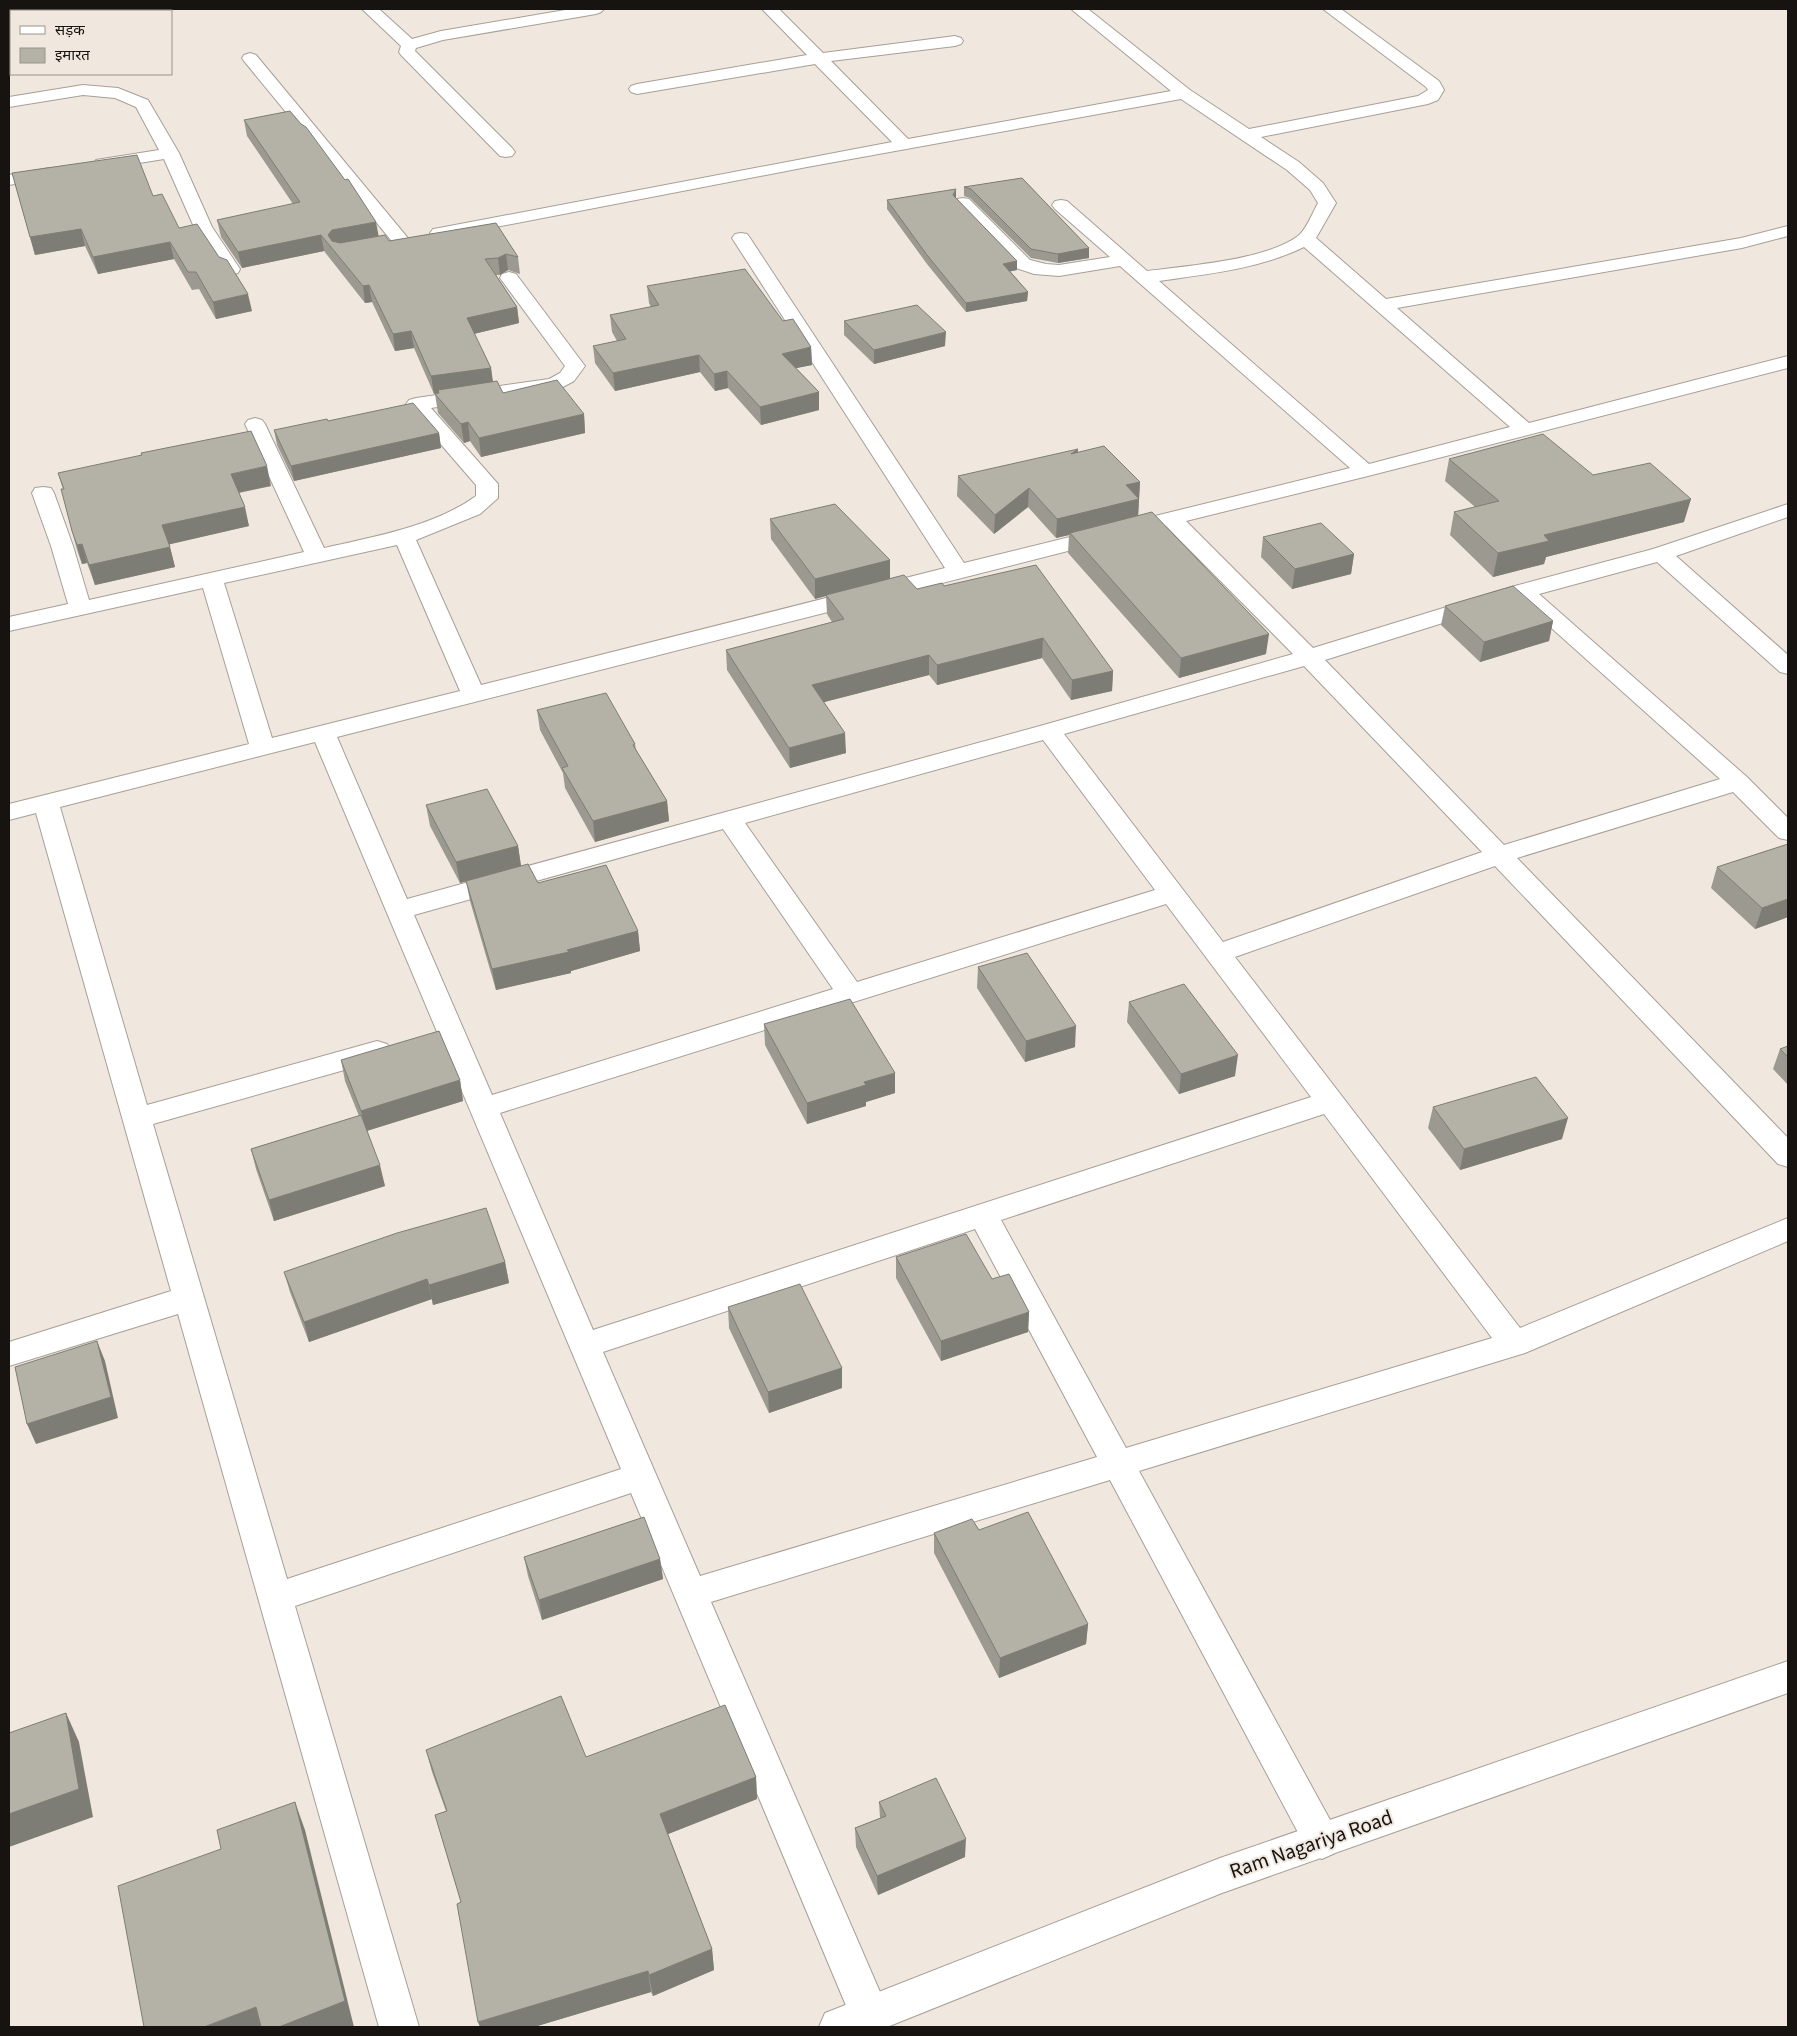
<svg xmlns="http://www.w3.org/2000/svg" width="1797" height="2036" font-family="'Source Sans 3','Noto Sans Devanagari',sans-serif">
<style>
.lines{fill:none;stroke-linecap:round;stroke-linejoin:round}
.minor-casing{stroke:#a79f97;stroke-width:2}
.tertiary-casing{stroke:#a79f97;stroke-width:2}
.minor{fill:#fff;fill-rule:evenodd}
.tertiary{fill:#fff;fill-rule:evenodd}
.wall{fill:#9b9990}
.shaded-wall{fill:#7e7d75}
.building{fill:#b4b2a7;stroke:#7e7d75}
.labels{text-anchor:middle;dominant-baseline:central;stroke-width:4;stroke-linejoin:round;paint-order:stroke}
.near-street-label{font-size:21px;fill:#161310;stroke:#f0e8df}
</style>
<rect width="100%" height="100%" fill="#f0e8df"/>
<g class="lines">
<g class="minor-casing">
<g id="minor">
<polygon points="26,9 42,9 43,11 27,11"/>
<polygon points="362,9 379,9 412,39 441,31 571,9 604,9 601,12 596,14 443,40 416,48 415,51 512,148 515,152 512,156 506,157 500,156 401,55 399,52 401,46"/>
<path d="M 762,9 L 779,9 L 823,53 L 955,36 L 961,38 L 963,41 L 961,44 L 955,46 L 831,61 L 908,139 L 1171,91 L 1071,9 L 1088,9 L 1190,90 L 1249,129 L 1418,96 L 1428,90 L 1426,87 L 1323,9 L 1341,9 L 1439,81 L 1444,90 L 1438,100 L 1428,104 L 1261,137 L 1299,162 L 1323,183 L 1336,203 L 1316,238 L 1386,299 L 1741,238 L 1788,226 L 1788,236 L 1742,248 L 1397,308 L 1529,423 L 1788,356 L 1788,368 L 1372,475 L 1186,521 L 1313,648 L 1515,586 L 1653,549 L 1788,504 L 1788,517 L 1676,556 L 1788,655 L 1788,674 L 1780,672 L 1657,562 L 1539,594 L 1747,777 L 1788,818 L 1788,840 L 1779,838 L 1733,792 L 1517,858 L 1788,1138 L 1788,1167 L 1778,1164 L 1495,866 L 1235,957 L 1520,1328 L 1788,1218 L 1788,1241 L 1525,1353 L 1139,1471 L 1335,1829 L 1341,1841 L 1335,1853 L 1322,1859 L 1309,1853 L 1110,1480 L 711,1602 L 890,2015 L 885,2027 L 855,2027 L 631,1493 L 295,1606 L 419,2027 L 379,2027 L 178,1314 L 9,1366 L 9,1342 L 171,1291 L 36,813 L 9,820 L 9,804 L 249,744 L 203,588 L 9,631 L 9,617 L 68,604 L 51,546 L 32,493 L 35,488 L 43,487 L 51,488 L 54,493 L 73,546 L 89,600 L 304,552 L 245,424 L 248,420 L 255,418 L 262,420 L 265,424 L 324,548 C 373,537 435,526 476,496 L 476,485 L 406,404 L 409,400 L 416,398 L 549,379 L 560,373 L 565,366 L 500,278 L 502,274 L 509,272 L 516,274 L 585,366 L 574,381 L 561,388 L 431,408 L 498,484 L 498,498 L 480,514 L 416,540 L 481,685 L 945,568 L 732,238 L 735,234 L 741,233 L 747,234 L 750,238 L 964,563 L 1350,468 L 1120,266 L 1059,276 L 1034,274 L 1016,268 L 954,203 L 957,199 L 963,198 L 969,199 L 1030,260 L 1046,264 L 1059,265 L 1110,257 L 1055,209 L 1052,205 L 1055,201 L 1061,200 L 1067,201 L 1147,271 C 1187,266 1266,260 1298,236 C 1306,230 1313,212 1318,203 L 1310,190 L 1287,170 L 1181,99 L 807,167 L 439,238 L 433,237 L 430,233 L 433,229 L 439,228 L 892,142 L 815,64 L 637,94 L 631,92 L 629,89 L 631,86 L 637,84 L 807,55 ZM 1304,247 L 1510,427 L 1369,464 L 1159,281 C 1208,274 1259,269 1304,247 ZM 1166,526 L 1293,654 L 1040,726 L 407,899 L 337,737 ZM 397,545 L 460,691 L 272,738 L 224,583 ZM 1519,599 L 1720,779 L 1504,845 L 1325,660 ZM 1304,666 L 1482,852 L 1223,942 L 1064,734 ZM 1043,740 L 1155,890 L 857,982 L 745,823 ZM 315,742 L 621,1469 L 287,1579 L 153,1124 L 387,1058 L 391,1051 L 387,1044 L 377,1041 L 147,1105 L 60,807 ZM 723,829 L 833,989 L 492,1095 L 414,915 ZM 1166,904 L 1311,1097 L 593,1330 L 500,1113 ZM 1324,1114 L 1492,1338 L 1126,1448 L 1001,1220 ZM 975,1229 L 1097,1457 L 700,1576 L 603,1352 Z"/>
<polygon points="250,53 256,55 407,237 410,241 407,245 401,246 395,245 244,61 242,58 244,55"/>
<polygon points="83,85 118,88 148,100 179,153 212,227 240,269 238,273 231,275 224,273 194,227 164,159 102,169 96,168 93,164 96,160 102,159 159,150 136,107 115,98 83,95 9,107 9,97"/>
<polygon points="50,168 56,169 59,173 56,177 9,185 9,175"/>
</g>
</g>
<g class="tertiary-casing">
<polygon id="tertiary" points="1788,1661 1788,1693 1222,1893 887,2027 819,2027 825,2013 1220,1858"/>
</g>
<use href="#minor" class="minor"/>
<use href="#tertiary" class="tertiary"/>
</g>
<g class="wall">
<polygon points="244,120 379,236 389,241 496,223 518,257 520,274 508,270 500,275 496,275 517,307 519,323 474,334 491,368 493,381 503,393 584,414 585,433 481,457 470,441 464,443 438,413 435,394 438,393 434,394 414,348 395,351 372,302 365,303 324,251 242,268 221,237 217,220 293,204 247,136"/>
<polygon points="12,173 153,196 179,228 252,311 216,319 199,289 192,290 174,259 98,274 85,246 35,255"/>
<polygon points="1022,178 1089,248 1089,258 1058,263 1031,258 970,198 964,196 964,187"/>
<polygon points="956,198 1017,261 1017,270 1010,271 1028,292 1027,301 966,312 927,264 887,209 887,200"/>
<polygon points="647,286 783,321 811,347 812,365 796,368 819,392 819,410 761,425 728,388 715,391 700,372 615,391 595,363 593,346 617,341 612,332 610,315 651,307 649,303"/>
<polygon points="844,321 945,346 874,364 844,335"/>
<polygon points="328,421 439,433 441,448 294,481 277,445 274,430"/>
<polygon points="1078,453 1140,482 1138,516 1266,654 1179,678 1068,553 1069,535 1056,538 1028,507 994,534 957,496 958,476"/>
<polygon points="1449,459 1593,475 1684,522 1546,557 1544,564 1493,577 1450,535 1454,512 1475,507 1445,481"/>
<polygon points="58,473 271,486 239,493 249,526 169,544 175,567 95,585 87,563 82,564 77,550 72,531 63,489"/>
<polygon points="770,519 890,560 890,579 917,589 944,586 1113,671 1112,691 1071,700 1042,658 937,685 929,675 824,702 846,753 790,768 727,670 726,650 832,622 827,614 826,596 815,599 771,539"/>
<polygon points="1263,537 1354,554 1351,574 1292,589 1261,557"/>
<polygon points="1445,606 1553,621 1549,641 1480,662 1441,625"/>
<polygon points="537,710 635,744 636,750 667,801 669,821 595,842 565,788 563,773 540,730"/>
<polygon points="426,805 518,846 521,866 460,883 430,826"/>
<polygon points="1788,844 1788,917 1755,929 1711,888 1717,867"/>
<polygon points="466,881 538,883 638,931 640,951 571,971 571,973 496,990 470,901"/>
<polygon points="978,967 1075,1047 1025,1062 977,988"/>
<polygon points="1129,1002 1235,1076 1179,1094 1127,1022"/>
<polygon points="764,1024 895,1093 866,1102 866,1106 807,1124 765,1045"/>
<polygon points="1788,1046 1788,1085 1773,1069 1780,1049"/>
<polygon points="341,1060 460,1080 463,1101 367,1131 385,1186 274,1221 256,1169 251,1149 359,1116 345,1081"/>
<polygon points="1433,1107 1562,1139 1460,1170 1428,1128"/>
<polygon points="896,1257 992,1279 1029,1312 1028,1332 941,1361 896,1278"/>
<polygon points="505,1262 509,1283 433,1305 432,1299 309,1342 290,1292 284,1272"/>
<polygon points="728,1307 842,1368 842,1388 769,1413 729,1328"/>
<polygon points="934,1533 1088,1624 1086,1644 999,1678 934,1553"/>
<polygon points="524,1557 660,1559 663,1579 542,1620 528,1576"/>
<polygon points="426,1750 586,1757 756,1777 757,1799 668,1834 712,1949 714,1970 653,1996 651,1992 534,2027 480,2027 461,1902 435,1815 446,1811 432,1772"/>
<polygon points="879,1802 965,1857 878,1895 856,1847 855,1828 880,1818"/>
</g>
<g class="shaded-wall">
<polygon points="956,189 956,198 953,204 953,195"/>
<polygon points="376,222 379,238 335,246 328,235 332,230"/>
<polygon points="81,229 85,246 35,255 30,237"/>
<polygon points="321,235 324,251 242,268 238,252"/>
<polygon points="170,242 174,259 98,274 93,257"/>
<polygon points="1089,248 1089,258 1058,263 1058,254"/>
<polygon points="506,254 508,270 500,275 498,258"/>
<polygon points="1017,261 1017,270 1003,273 1003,264"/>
<polygon points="369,285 372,302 365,303 363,286"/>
<polygon points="1028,292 1027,301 966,312 966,303"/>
<polygon points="248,294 252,311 216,319 213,302"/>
<polygon points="517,307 519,323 469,335 467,318"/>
<polygon points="411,331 414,348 395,351 393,334"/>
<polygon points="946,332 945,346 874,364 874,350"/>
<polygon points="811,347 812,365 782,371 782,354"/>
<polygon points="699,355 700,372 615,391 613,373"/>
<polygon points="491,368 493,385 438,390 438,393 434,394 431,376"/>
<polygon points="727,371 728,388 715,391 714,374"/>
<polygon points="819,392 819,410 761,425 760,407"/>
<polygon points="584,414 585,433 481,457 479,438"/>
<polygon points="468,422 470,441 464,443 461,424"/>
<polygon points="439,433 441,448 294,481 291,466"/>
<polygon points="1078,449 1077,468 1071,454"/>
<polygon points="267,466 271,486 235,493 231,474"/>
<polygon points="1140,482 1138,518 1070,533 1069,535 1056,538 1057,519 1126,485"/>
<polygon points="1029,488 1028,507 994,534 995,515"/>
<polygon points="1691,499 1684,522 1546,557 1544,564 1493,577 1498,553 1544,535"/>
<polygon points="245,507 249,526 167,545 162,525"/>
<polygon points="82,544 87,563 82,564 77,545"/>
<polygon points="170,547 175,567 95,585 89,565"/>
<polygon points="1354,554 1351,574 1292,589 1295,569"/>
<polygon points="890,560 890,580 826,595 826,596 815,599 815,579"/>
<polygon points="1553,621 1549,641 1480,662 1484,642"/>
<polygon points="1269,634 1266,654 1179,678 1181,658"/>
<polygon points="1043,638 1042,658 937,685 937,665"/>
<polygon points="929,655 929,675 813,705 812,685"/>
<polygon points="1113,671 1112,691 1071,700 1072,680"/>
<polygon points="845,733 846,753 790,768 789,748"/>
<polygon points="667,801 669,821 595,842 593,821"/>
<polygon points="518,846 521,866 460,883 456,862"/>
<polygon points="1788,899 1788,917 1755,929 1762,908"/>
<polygon points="638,931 640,951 571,971 571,973 496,990 492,969 567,950"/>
<polygon points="1076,1026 1075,1047 1025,1062 1026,1041"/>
<polygon points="1238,1055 1235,1076 1179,1094 1181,1074"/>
<polygon points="895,1073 895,1093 866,1102 866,1106 807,1124 807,1103 864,1082"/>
<polygon points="460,1080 463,1101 366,1131 361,1111"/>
<polygon points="1568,1118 1562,1139 1460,1170 1464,1149"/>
<polygon points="380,1165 385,1186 274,1221 269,1200"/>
<polygon points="505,1262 509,1283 433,1305 429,1285"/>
<polygon points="427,1279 432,1299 309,1342 304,1322"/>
<polygon points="1029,1312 1028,1332 941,1361 941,1341"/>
<polygon points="97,1341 105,1361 118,1418 36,1444 27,1424"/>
<polygon points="842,1368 842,1388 769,1413 768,1392"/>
<polygon points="660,1559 663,1579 542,1620 539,1600"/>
<polygon points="1088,1624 1086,1644 999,1678 1000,1658"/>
<polygon points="66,1713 79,1742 93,1817 9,1847 9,1814"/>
<polygon points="756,1777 757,1799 663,1836 660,1814"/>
<polygon points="295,1802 305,1830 354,2027 279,2027"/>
<polygon points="966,1839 965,1857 878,1895 877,1876"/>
<polygon points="712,1949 714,1970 653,1996 649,1975"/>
<polygon points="648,1971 651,1992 534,2027 480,2027 478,2022"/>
<polygon points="256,2007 265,2027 204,2027"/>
</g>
<g class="building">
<polygon points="290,111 301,124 306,127 345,180 348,179 376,222 332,230 328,235 332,241 340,243 385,235 389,241 496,223 518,257 506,254 498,258 485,259 517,307 467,318 491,368 431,376 411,331 393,334 369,285 363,286 321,235 238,252 217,220 300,202 244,120"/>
<polygon points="137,155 153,196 162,194 179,228 197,224 219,257 227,260 248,294 213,302 196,272 188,272 170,242 93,257 81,229 30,237 12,173"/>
<polygon points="1022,178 1089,248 1058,254 1031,249 971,189 964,187"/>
<polygon points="956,189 953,195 1017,261 1003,264 1028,292 966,303 927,255 887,200"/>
<polygon points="745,269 783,321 793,319 811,347 782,354 819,392 760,407 727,371 714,374 699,355 613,373 593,346 626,339 610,315 659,305 647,286"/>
<polygon points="917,305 946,332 874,350 844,321"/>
<polygon points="557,380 584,414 479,438 468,422 461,424 435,394 439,393 438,390 497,381 503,393"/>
<polygon points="413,403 439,433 291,466 274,430 327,419 328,421"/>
<polygon points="251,431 267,466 231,474 245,507 162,525 170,547 89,565 82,544 77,545 72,531 61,489 64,489 58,473 142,455 141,453"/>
<polygon points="1543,434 1593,475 1650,463 1691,499 1544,535 1549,541 1498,553 1454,512 1499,501 1449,459"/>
<polygon points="1104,446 1140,482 1126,485 1139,499 1057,519 1029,488 995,515 958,476 1078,449 1071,454"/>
<polygon points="835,504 890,560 815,579 770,519"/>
<polygon points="1152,512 1269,634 1181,658 1070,533"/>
<polygon points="1321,523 1354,554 1295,569 1263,537"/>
<polygon points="1036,565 1113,671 1072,680 1043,638 937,665 929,655 812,685 845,733 789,748 726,650 844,619 826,595 904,575 917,589 942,583 944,586"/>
<polygon points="1513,586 1553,621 1484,642 1445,606"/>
<polygon points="606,693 635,744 633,745 667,801 593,821 562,768 568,766 537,710"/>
<polygon points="487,789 518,846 456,862 426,805"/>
<polygon points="1788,844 1788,899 1762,908 1717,867"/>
<polygon points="528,864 538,883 606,865 638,931 567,950 569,952 492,969 466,881"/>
<polygon points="1027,953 1076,1026 1026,1041 978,967"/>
<polygon points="1184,984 1238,1055 1181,1074 1129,1002"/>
<polygon points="850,999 895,1073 864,1082 866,1085 807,1103 764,1024"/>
<polygon points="439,1031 460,1080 361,1111 341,1060"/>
<polygon points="1788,1046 1788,1057 1780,1049"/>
<polygon points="1536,1077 1568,1118 1464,1149 1433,1107"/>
<polygon points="361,1115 380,1165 269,1200 251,1149"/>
<polygon points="486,1208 505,1262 429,1285 427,1279 304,1322 284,1272 397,1233"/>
<polygon points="966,1234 992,1279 1009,1274 1029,1312 941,1341 896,1257"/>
<polygon points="800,1284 842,1368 768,1392 728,1307"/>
<polygon points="97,1341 111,1397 27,1424 15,1367"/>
<polygon points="1028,1512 1088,1624 1000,1658 934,1533 972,1519 979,1530"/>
<polygon points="644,1517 660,1559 539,1600 524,1557"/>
<polygon points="561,1696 586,1757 725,1705 756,1777 660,1814 712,1949 649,1975 648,1971 478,2022 457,1904 461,1902 435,1815 447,1811 426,1750"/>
<polygon points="66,1713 79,1789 9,1814 9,1733"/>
<polygon points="936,1778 966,1839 877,1876 855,1828 886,1816 879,1802"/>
<polygon points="295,1802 345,2001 279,2027 261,2027 256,2007 204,2027 144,2027 118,1886 221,1849 217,1830"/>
</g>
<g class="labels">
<g class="near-street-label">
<text transform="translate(1311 1844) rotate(-19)">Ram Nagariya Road</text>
</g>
</g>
<rect width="1797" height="2036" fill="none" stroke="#161310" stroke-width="20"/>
<rect x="10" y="10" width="162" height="65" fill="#f0e8df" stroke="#99938c"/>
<rect x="20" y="26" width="25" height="8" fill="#ffffff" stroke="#99938c"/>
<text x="55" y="35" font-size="15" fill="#161310">सड़क</text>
<rect x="20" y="48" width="25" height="15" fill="#b4b2a7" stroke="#99938c"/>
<text x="55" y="60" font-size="15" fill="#161310">इमारत</text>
</svg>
